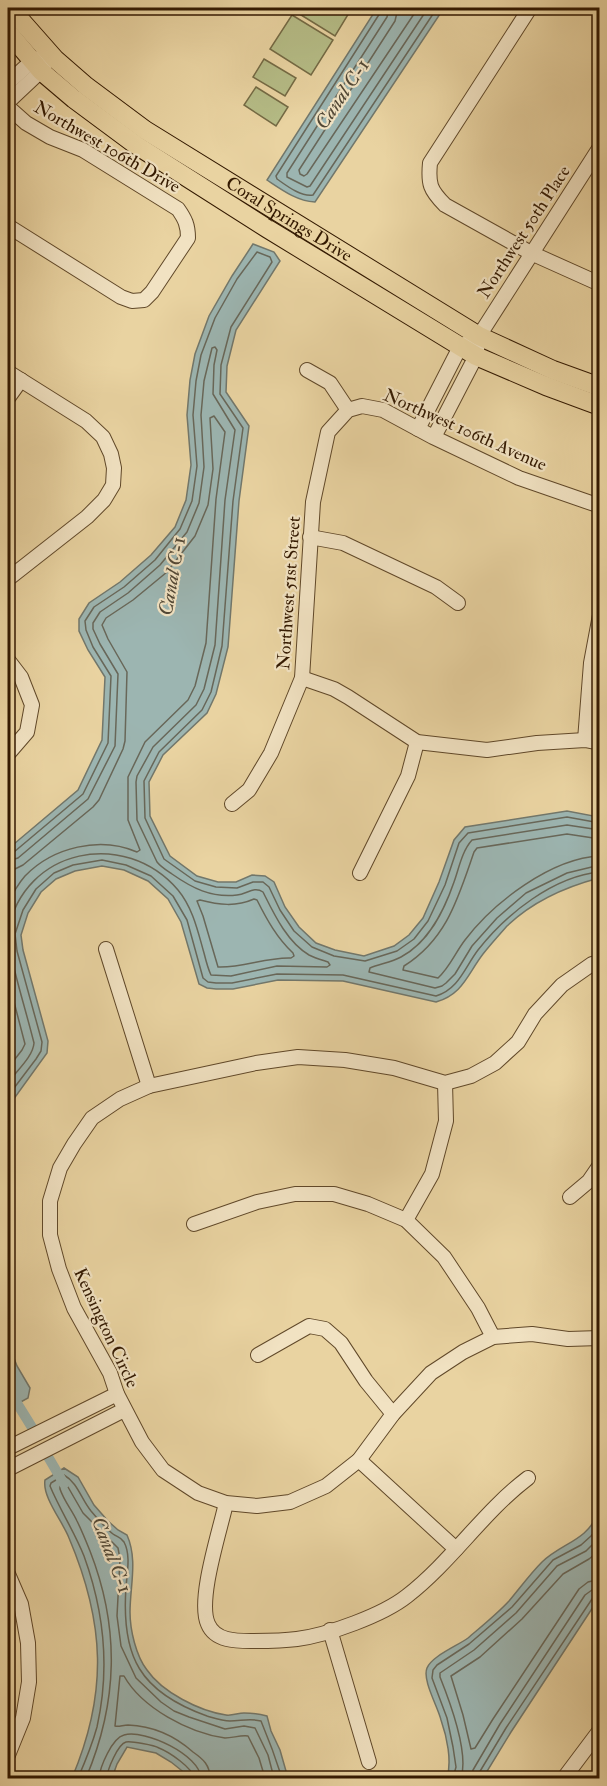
<svg xmlns="http://www.w3.org/2000/svg" width="607" height="1786" font-family="'IM FELL Double Pica',serif">
<style>
.green{fill:#b5bc86;stroke:#746a44;stroke-width:1.5}
.water{fill:#9cb5b1;stroke:#72776b;stroke-width:1.5}
.lines{fill:none;stroke-linecap:round;stroke-linejoin:round}
.shore{stroke:#686759;stroke-width:1.5}
.canal{stroke:#9cb5b1;stroke-width:10}
.minor-casing{stroke:#604829;stroke-width:16}
.major-casing{stroke:#331901;stroke-width:20}
.minor{stroke:#f1e2c2;stroke-width:14}
.major{stroke:#e9d3a1;stroke-width:18}
.labels{text-anchor:middle;dominant-baseline:central;stroke-width:4.5;stroke-linejoin:round;paint-order:stroke}
.street-label{font-size:18px;fill:#331901;stroke:#f1e2c2}
.water-label{font-size:20px;font-style:italic;fill:#524836;stroke:#f1e2c2}
</style>
<rect width="100%" height="100%" fill="#e9d3a1"/>
<filter id="stains"><feTurbulence type="fractalNoise" baseFrequency=".00333" numOctaves="4"/><feColorMatrix values="0 0 0 0 .2 0 0 0 0 .09 0 0 0 0 .02 0 0 0 .5 -.17"/></filter>
<radialGradient id="worn" r=".72"><stop offset=".6" stop-color="#630" stop-opacity="0"/><stop offset="1" stop-color="#630" stop-opacity=".3"/></radialGradient>
<g class="green">
<polygon points="295,8 352,8 335,36 293,10"/>
<polygon points="292,15 333,40 311,75 270,49"/>
<polygon points="264,59 296,78 285,96 253,77"/>
<polygon points="256,87 288,107 276,126 244,105"/>
</g>
<g class="water">
<path d="M 377,8 L 444,8 L 315,202 C 297,201 282,190 267,180 Z"/>
<path d="M 253,244 L 274,252 L 280,261 L 236,330 L 227,366 L 226,392 L 249,426 L 239,501 L 228,647 L 216,694 L 207,713 L 163,755 L 149,782 L 150,816 L 170,856 L 197,876 L 218,882 L 236,882 L 252,875 L 265,876 L 274,882 L 285,907 L 299,927 L 316,943 L 335,950 L 364,956 L 394,946 L 409,935 L 423,918 L 439,882 L 454,840 L 465,827 L 567,811 L 599,817 L 599,878 C 565,887 533,901 507,926 C 499,935 490,945 483,954 C 467,975 463,994 436,1002 L 343,981 L 278,980 L 233,989 L 216,989 L 207,988 L 199,984 L 181,922 L 168,899 L 148,881 L 124,870 L 102,866 L 75,871 L 56,879 L 41,892 L 28,913 L 21,935 L 23,950 L 48,1041 L 47,1053 L 8,1107 L 8,849 L 78,790 L 102,740 L 105,677 L 88,650 L 79,631 L 79,619 L 89,603 L 120,582 L 151,555 L 175,527 L 186,500 L 191,465 L 187,415 L 190,380 L 195,354 L 209,316 L 232,276 Z"/>
<polygon points="8,1343 17,1366 30,1388 28,1398 10,1408 8,1407"/>
<path d="M 64,1468 L 78,1477 L 94,1505 L 108,1521 L 118,1530 L 127,1535 C 138,1560 130,1586 130,1612 C 130,1630 136,1656 147,1670 C 162,1692 199,1711 226,1715 C 232,1716 238,1713 244,1713 C 252,1713 260,1714 267,1716 L 271,1731 L 280,1750 L 288,1778 L 191,1778 L 171,1762 L 156,1753 L 127,1747 L 117,1764 L 112,1778 L 72,1778 C 108,1693 105,1623 69,1538 C 63,1522 42,1497 45,1480 Z"/>
<path d="M 599,1512 L 599,1598 L 511,1732 L 483,1778 L 447,1778 C 452,1761 447,1737 441,1720 C 438,1707 422,1680 427,1668 C 432,1656 457,1646 468,1638 C 482,1626 497,1614 509,1601 C 520,1588 530,1574 542,1562 C 563,1542 586,1542 599,1512 Z"/>
</g>
<g class="lines">
<g class="shore">
<path d="M 381,8 L 380,13 L 276,176 L 277,179 C 287,186 301,197 313,195 L 437,8"/>
<polyline points="389,8 387,17 287,173 287,177 307,187 310,186 428,8"/>
<polyline points="398,8 395,21 299,170 300,174 304,176 307,174 418,8"/>
<path d="M 600,830 L 567,825 L 472,840 C 462,851 459,868 454,882 C 444,911 429,942 401,957 C 392,962 380,964 370,968 L 369,972 L 435,988 L 442,986 L 446,983 L 455,974 L 472,946 L 497,918 L 526,893 L 567,873 L 600,865"/>
<path d="M 600,839 L 567,834 L 477,848 L 474,852 C 458,898 447,939 404,966 L 403,970 L 438,978 C 450,967 455,953 465,940 C 493,903 551,858 600,856"/>
<polyline points="8,853 14,852 83,794 108,743 111,676 93,647 86,630 85,621 94,607 124,587 155,560 180,529 192,501 197,466 193,415 196,381 201,355 215,318 237,279 257,252 270,257 272,262 231,327 221,365 220,394 243,428 233,501 222,646 211,692 202,710 159,752 144,781 145,818 164,859 195,881 216,887 237,888 253,882 263,882 269,887 280,910 294,931 312,947 334,956 365,961 397,951 414,939 428,921 445,885 459,843 468,833 567,817 600,823"/>
<path d="M 8,861 L 18,858 L 88,799 L 115,746 L 118,674 L 100,644 L 93,629 L 93,623 L 100,612 L 128,593 L 160,565 L 187,532 L 199,503 L 204,467 L 201,415 L 204,381 L 212,348 L 215,347 L 217,350 L 214,365 L 213,394 L 235,430 L 225,500 L 215,645 L 204,689 L 196,705 L 153,747 L 137,776 L 136,782 L 137,820 L 157,862 C 161,867 166,870 172,874 C 192,888 211,898 237,895 C 247,894 254,886 263,892 C 274,914 287,942 309,955 C 315,958 322,960 328,962 L 330,965 L 327,967 L 277,966 L 231,976 L 211,975 C 208,969 206,961 204,953 C 198,932 193,908 178,890 C 125,828 24,848 8,931 C 6,944 12,960 15,972 C 21,996 28,1019 34,1043 C 33,1057 16,1071 8,1083"/>
<path d="M 8,870 L 15,869 L 23,865 L 93,807 L 99,800 L 123,749 L 125,741 L 127,672 L 108,639 L 102,625 L 106,618 L 133,600 L 167,572 L 195,536 L 208,505 L 213,469 L 210,418 L 214,416 L 225,432 L 216,499 L 206,643 L 195,686 L 188,700 L 145,742 L 128,777 L 128,820 L 140,850 L 137,852 C 100,836 53,847 25,876 C 18,884 12,895 8,904"/>
<path d="M 254,899 L 257,900 C 267,920 277,938 293,953 L 294,956 L 291,958 C 266,957 243,968 218,967 L 203,916 L 197,901 L 200,900 C 219,905 236,907 254,899 Z"/>
<polyline points="8,979 25,1044 22,1050 8,1068"/>
<path d="M 8,1096 L 36,1059 L 41,1051 L 42,1042 L 17,951 L 15,934 L 23,910 L 36,889 L 54,873 L 73,865 L 102,860 L 126,865 L 151,876 L 173,896 L 187,920 L 203,978 L 208,982 L 216,983 L 232,983 L 277,974 L 343,975 L 436,996 C 459,989 465,967 478,950 C 506,914 554,876 600,872"/>
<polyline points="600,1550 589,1559 563,1574 522,1619 480,1657 451,1676 463,1715 471,1749 475,1748 493,1719 579,1589 588,1582 600,1579"/>
<path d="M 78,1778 C 85,1762 92,1745 97,1727 C 110,1669 104,1611 84,1556 C 74,1531 60,1510 50,1486 L 51,1483 L 64,1475 C 78,1483 81,1499 91,1511 C 98,1519 105,1528 113,1534 C 117,1537 121,1537 124,1542 C 131,1555 127,1573 126,1587 C 121,1657 140,1692 207,1716 C 214,1718 223,1721 230,1721 C 241,1721 250,1718 261,1721 C 269,1740 276,1759 282,1778"/>
<path d="M 86,1778 C 118,1702 120,1628 90,1551 C 86,1541 82,1531 77,1521 C 72,1510 64,1501 60,1489 L 60,1486 L 64,1484 L 68,1487 L 83,1513 L 118,1548 L 120,1559 L 117,1616 L 121,1646 L 136,1678 L 161,1702 L 174,1711 L 189,1717 L 225,1729 L 244,1726 L 255,1728 L 268,1755 L 274,1778"/>
<path d="M 99,1778 C 100,1767 112,1738 124,1735 C 145,1729 200,1755 201,1778"/>
<path d="M 107,1778 C 107,1770 118,1744 126,1742 C 131,1741 154,1745 159,1748 C 169,1752 193,1768 194,1778"/>
<path d="M 210,1778 C 210,1765 203,1759 193,1752 C 175,1736 154,1726 128,1725 C 123,1725 119,1727 115,1726 L 120,1676 L 124,1676 C 142,1708 189,1733 225,1738 C 233,1738 240,1735 248,1736 L 259,1758 L 265,1778"/>
<polyline points="453,1778 456,1767 453,1747 447,1718 432,1678 433,1670 437,1665 469,1644 512,1607 553,1560 581,1545 591,1536 600,1525"/>
<path d="M 461,1778 C 469,1753 450,1702 440,1677 L 440,1673 L 474,1650 L 516,1613 L 557,1566 L 586,1551 L 600,1537"/>
<polyline points="471,1778 473,1770 500,1724 585,1595 592,1590 600,1588"/>
<polyline points="479,1778 479,1773 506,1728 592,1599 600,1596"/>
</g>
<g class="canal">
<polyline points="8,1381 15,1400 33,1429"/>
<polyline points="47,1455 64,1484"/>
</g>
<g class="minor-casing">
<g id="minor">
<path d="M 530,8 L 430,163 C 428,184 430,190 445,205 L 531,253 L 600,284"/>
<polyline points="8,83 32,61 39,58"/>
<polyline points="8,102 41,71 45,64"/>
<path d="M 8,107 L 26,123 L 50,137 L 83,150 L 178,209 C 185,219 188,225 188,238 L 152,292 L 144,300 L 132,301 L 121,297 L 8,226"/>
<polyline points="307,370 330,383 348,410"/>
<polyline points="8,372 86,421 103,437 111,454 114,468 113,485 104,500 87,517 8,579"/>
<polyline points="8,398 21,380"/>
<polyline points="418,429 460,347 467,343"/>
<polyline points="434,437 476,356 479,336 600,147"/>
<polyline points="310,537 343,543 436,587 458,603"/>
<polyline points="8,660 21,677 32,705 27,732 8,754"/>
<polyline points="302,678 334,689 348,697 417,742 487,750 537,743 585,740 600,743"/>
<polyline points="585,740 591,663 600,615"/>
<polyline points="232,804 249,790 271,753 302,678 313,502 328,432 348,410 362,406 383,410 433,437 519,478 600,506"/>
<polyline points="360,873 408,776 417,742"/>
<polyline points="106,949 149,1086"/>
<polyline points="600,962 592,964 562,985 535,1014 518,1042 495,1063 471,1076 445,1083 394,1068 345,1060 298,1057 256,1063 149,1086 120,1099 92,1118 74,1144 60,1168 50,1201 50,1235 59,1269 74,1308 110,1373 117,1394 142,1442 163,1470 198,1493 226,1503 257,1506 290,1502 326,1486 359,1460 393,1414 431,1373 463,1352 493,1337 532,1334 568,1339 600,1338"/>
<polyline points="570,1197 589,1181 600,1165"/>
<polyline points="406,1220 432,1174 446,1121 445,1083"/>
<polyline points="194,1224 257,1202 295,1194 334,1194 368,1204 406,1220 444,1257 478,1308 493,1337"/>
<polyline points="258,1355 309,1326 325,1329 341,1343 366,1381 393,1414"/>
<polyline points="8,1448 117,1394"/>
<polyline points="359,1460 456,1549"/>
<polyline points="8,1469 124,1410"/>
<path d="M 226,1503 C 220,1531 197,1600 208,1624 C 215,1641 236,1641 251,1641 C 266,1641 282,1641 297,1639 C 328,1635 383,1615 407,1596 C 452,1561 483,1512 528,1478"/>
<polyline points="8,1574 21,1604 28,1643 29,1682 23,1718 8,1755"/>
<polyline points="330,1630 369,1762"/>
<polyline points="564,1778 600,1730"/>
</g>
</g>
<g class="major-casing">
<g id="major">
<path id="s1" d="M 10,8 L 55,59 L 86,86 L 145,130 L 479,336 L 553,370 L 600,387"/>
<polyline points="8,32 41,71 74,99 136,145 268,229 476,356 546,386 600,406"/>
</g>
</g>
<use href="#minor" class="minor"/>
<use href="#major" class="major"/>
</g>
<g class="labels">
<g class="street-label">
<text transform="translate(107 147) rotate(30)">Northwest 106th Drive</text>
<text stroke="none"><textPath href="#s1" startOffset="352">Coral Springs Drive</textPath></text>
<text transform="translate(524 232) rotate(-57)">Northwest 50th Place</text>
<text transform="translate(465 430) rotate(24)">Northwest 106th Avenue</text>
<text transform="translate(289 593) rotate(-86)">Northwest 51st Street</text>
<text transform="translate(106 1328) rotate(65)">Kensington Circle</text>
</g>
<g class="water-label">
<text transform="translate(342 94) rotate(-56)">Canal C-1</text>
<text transform="translate(172 576) rotate(-80)">Canal C-1</text>
<text transform="translate(112 1555) rotate(69)">Canal C-1</text>
</g>
</g>
<rect width="607" height="1786" fill="none" stroke="#e9d3a1" stroke-width="30"/>
<rect x="9" y="9" width="589" height="1768" fill="none" stroke="#331901" stroke-width="3"/>
<rect x="15" y="15" width="577" height="1756" fill="none" stroke="#331901" stroke-width="1.5"/>
<rect width="100%" height="100%" filter="url(#stains)"/>
<rect width="100%" height="100%" fill="url(#worn)"/>
</svg>
